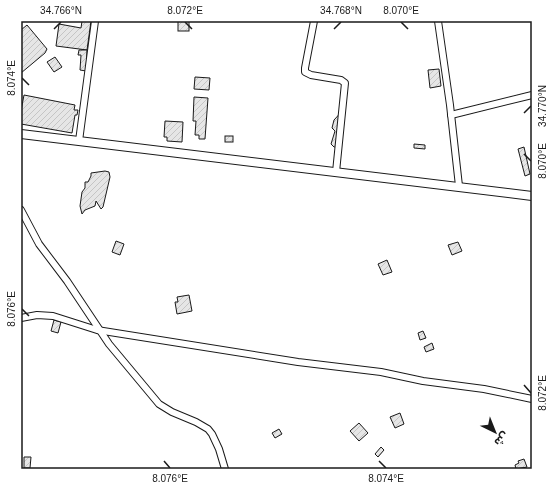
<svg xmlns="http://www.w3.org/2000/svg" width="553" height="490" font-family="Helvetica,'Noto Sans Arabic',sans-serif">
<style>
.building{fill:url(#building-hatch);stroke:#1a1a1a}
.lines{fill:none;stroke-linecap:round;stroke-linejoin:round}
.minor-casing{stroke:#1a1a1a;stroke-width:8}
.major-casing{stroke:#1a1a1a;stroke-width:10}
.minor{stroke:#fff;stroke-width:6}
.major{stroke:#fff;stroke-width:8}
.ticks{fill:none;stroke:#1a1a1a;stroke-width:1.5}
.neatline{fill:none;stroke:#1a1a1a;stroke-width:1.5}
.ticks-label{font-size:10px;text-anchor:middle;fill:#1a1a1a}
</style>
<defs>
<pattern id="building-hatch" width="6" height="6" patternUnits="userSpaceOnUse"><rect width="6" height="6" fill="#e6e6e6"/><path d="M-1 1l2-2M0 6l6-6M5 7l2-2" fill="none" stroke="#c5c5c5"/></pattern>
</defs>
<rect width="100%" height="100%" fill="#fff"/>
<g class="building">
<polygon points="82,21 91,21 87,50 56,46 59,24 81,28"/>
<rect x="178" y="21" width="11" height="10"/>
<polygon points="27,25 47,49 45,53 21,73 21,30"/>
<polygon points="79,50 87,50 86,71 80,70 81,55 78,55"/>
<polygon points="55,57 62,67 54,72 47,62"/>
<polygon points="439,69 441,86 430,88 428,70"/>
<polygon points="195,77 210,78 209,90 194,89"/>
<polygon points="24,95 75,105 74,110 78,110 77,115 75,115 72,133 21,124 21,111"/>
<polygon points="194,97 208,98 205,139 199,139 199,135 195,135 196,121 193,121"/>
<polygon points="345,108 338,147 334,147 331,144 335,131 332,128 334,120"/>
<polygon points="165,121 183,122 182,142 167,141 167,137 164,137"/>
<rect x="225" y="136" width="8" height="6"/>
<polygon points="414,144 425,145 425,149 414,148"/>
<polygon points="524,147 530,174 525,176 518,149"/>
<polygon points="105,171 109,172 110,177 103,207 101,209 96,201 95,206 85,210 82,214 80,206 82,192 85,188 85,182 88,182 91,176 91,173"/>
<polygon points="116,241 124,244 120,255 112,252"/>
<polygon points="458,242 462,251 452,255 448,245"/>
<polygon points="387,260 392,272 383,275 378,264"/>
<polygon points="189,295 192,311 177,314 175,302 178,302 177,297"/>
<polygon points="54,320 61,322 58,333 51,331"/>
<polygon points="423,331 426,338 420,340 418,333"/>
<polygon points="432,343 434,349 426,352 424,347"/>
<polygon points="400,413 404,424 395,428 390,417"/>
<polygon points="359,423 368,433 359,441 350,431"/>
<polygon points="279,429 282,434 275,438 272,433"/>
<polygon points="381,447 384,450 378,457 375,454"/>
<polygon points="24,457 31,457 30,468 24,468"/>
<polygon points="524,459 527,467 516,469 515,465 519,463 518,461"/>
</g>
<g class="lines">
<g class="minor-casing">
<g id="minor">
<polyline points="314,21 305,68 305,72 311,75 341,80 345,83 336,172"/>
<polyline points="438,21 450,105 459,186"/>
<polyline points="451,115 532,95"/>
<polyline points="79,141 95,21"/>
<polyline points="21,210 39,244 67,281 109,344 159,404 172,412 196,422 208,429 212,434 219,449 225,469"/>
<polyline points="21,318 37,315 53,316 97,330 298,362 381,372 423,381 484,389 532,399"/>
</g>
</g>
<g class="major-casing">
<polyline id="major" points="21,134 532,196"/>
</g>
<use href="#minor" class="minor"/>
<use href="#major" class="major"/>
</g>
<path class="ticks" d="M 185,22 L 192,29M 401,22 L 408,29M 54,29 L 61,22M 334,29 L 341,22M 22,78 L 29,85M 524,113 L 531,106M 524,154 L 531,161M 22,309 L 29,316M 524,385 L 531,393M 164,461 L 170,468M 379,461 L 386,468"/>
<rect width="553" height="490" fill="none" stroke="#ffffff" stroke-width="44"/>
<g transform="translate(495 432) rotate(137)" stroke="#ffffff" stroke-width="3" paint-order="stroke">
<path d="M0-3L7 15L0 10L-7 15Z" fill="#1a1a1a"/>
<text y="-6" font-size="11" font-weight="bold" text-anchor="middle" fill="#1a1a1a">ش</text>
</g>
<rect x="22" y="22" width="509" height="446" class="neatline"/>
<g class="ticks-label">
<text x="61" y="14">34.766°N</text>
<text x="185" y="14">8.072°E</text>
<text x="341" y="14">34.768°N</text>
<text x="401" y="14">8.070°E</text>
<text transform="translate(11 78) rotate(-90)" y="4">8.074°E</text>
<text transform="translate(542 106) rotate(-90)" y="4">34.770°N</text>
<text transform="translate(542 161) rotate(-90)" y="4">8.070°E</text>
<text transform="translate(11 309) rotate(-90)" y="4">8.076°E</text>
<text transform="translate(542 393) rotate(-90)" y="4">8.072°E</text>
<text x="170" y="482">8.076°E</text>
<text x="386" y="482">8.074°E</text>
</g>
</svg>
